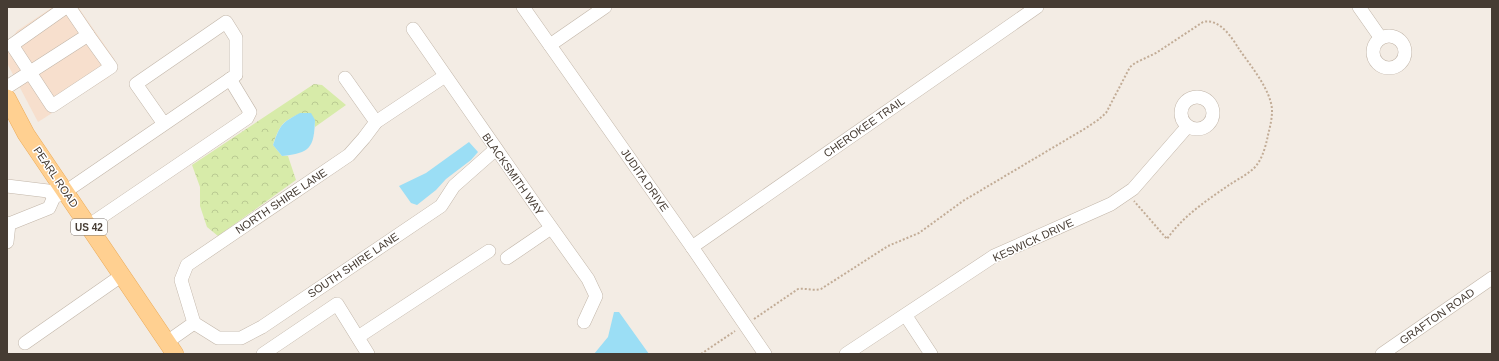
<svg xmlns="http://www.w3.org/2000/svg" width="1499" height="361" font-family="Helvetica,sans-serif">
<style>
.commercial{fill:#f7dfcd}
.forest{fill:url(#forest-crowns)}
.water{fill:#9bdef5}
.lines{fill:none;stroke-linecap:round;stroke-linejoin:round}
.minor-casing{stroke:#c2b6a9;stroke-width:14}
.major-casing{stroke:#ecab59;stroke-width:18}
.path{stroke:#c2ac96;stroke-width:2;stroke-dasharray:2 2;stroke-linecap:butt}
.minor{stroke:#fff;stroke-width:13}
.major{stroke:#ffd091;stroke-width:17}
.labels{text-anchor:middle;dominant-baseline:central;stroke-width:3;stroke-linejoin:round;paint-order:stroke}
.shield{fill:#fff;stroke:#7e7670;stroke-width:1}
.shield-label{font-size:10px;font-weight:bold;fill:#463c33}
.street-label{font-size:11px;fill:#463c33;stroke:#fff}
</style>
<defs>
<pattern id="forest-crowns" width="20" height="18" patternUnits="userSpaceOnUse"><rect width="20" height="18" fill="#d7eba9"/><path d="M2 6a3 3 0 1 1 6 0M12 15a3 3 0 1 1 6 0" fill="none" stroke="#baca92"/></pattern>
</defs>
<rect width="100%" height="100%" fill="#f3ece4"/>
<polygon class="commercial" points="53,7 78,7 115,60 109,77 38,122 8,65 7,45 17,31"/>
<path class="forest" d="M 314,84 L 322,85 L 346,105 L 315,127 L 315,120 L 299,114 C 281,122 279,127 273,145 L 282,156 L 288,156 L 296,180 L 218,236 L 207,227 L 200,206 L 200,187 L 192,165 Z"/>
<g class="water">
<path d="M 300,113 L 311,113 L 315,120 C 314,148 310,153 282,156 L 273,145 C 280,125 281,123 300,113 Z"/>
<polygon points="469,142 478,152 471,160 446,179 436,190 417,205 411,203 399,186 426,173"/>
<polygon points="614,312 619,312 649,354 594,354 608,337"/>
</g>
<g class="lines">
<g class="minor-casing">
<g id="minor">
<polyline points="66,7 12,45 52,106 111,67 88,35"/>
<polyline points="523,7 692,247 765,354"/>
<polyline points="1359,7 1380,37"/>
<polyline points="413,29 543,216 588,279 596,296 584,322"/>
<circle cx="1389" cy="52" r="16"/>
<polyline points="550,45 605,7"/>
<polyline points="345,78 376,122"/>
<polyline points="7,87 88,35 69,7"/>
<circle cx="1197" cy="113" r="16"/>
<polyline points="7,186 48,191 54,197 65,192 236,75 236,38 226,22 136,84 164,124"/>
<polyline points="7,223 9,224 49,208 54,197"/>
<polyline points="88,226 247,118 250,112 230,79"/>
<polyline points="7,242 9,224"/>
<polyline points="692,247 1037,7"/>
<polyline points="507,258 551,228"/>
<polyline points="906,316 931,354"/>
<polyline points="194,323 218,338 241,338 262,327 441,206 454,186 496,149"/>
<polyline points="358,337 489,251"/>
<polyline points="167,342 194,323 181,280 187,265 349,155 364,138 376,122 445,76"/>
<polyline points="25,343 121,276"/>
<polyline points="263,354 337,304 368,354"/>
<polyline points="846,354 994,256 1111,204 1133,189 1187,127"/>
<polyline points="1382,354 1492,278"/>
</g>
</g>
<g class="major-casing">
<polyline id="major" points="7,98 26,134 175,354"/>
</g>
<g class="path">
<path d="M 754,319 L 798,289 C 806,288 813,291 821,289 L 888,246 L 919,233 L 963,201 L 1086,128 L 1098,120 L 1106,113 L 1130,67 L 1135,63 L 1156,53 L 1203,22 C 1220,18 1232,38 1239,49 C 1250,65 1272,91 1272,111 C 1272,119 1270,127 1268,135 C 1266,145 1263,157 1256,166 C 1249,174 1238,179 1229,185 C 1206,201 1183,216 1167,239 L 1134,201"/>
<polyline points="701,354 735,331"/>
</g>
<use href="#minor" class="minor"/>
<use href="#major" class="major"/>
</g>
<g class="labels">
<rect class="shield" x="71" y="219" width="36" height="16" rx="3"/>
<g class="shield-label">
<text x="89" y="227">US 42</text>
</g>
<g class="street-label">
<text transform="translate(864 127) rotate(-35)">CHEROKEE TRAIL</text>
<text transform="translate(513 174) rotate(55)">BLACKSMITH WAY</text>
<text transform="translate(56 177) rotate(56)">PEARL ROAD</text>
<text transform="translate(645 180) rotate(55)">JUDITA DRIVE</text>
<text transform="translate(281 201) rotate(-34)">NORTH SHIRE LANE</text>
<text transform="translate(1033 240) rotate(-25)">KESWICK DRIVE</text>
<text transform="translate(353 265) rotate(-34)">SOUTH SHIRE LANE</text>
<text transform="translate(1437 316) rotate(-35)">GRAFTON ROAD</text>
</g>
</g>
<rect width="1499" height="361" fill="none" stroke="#463c33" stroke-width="16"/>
</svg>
